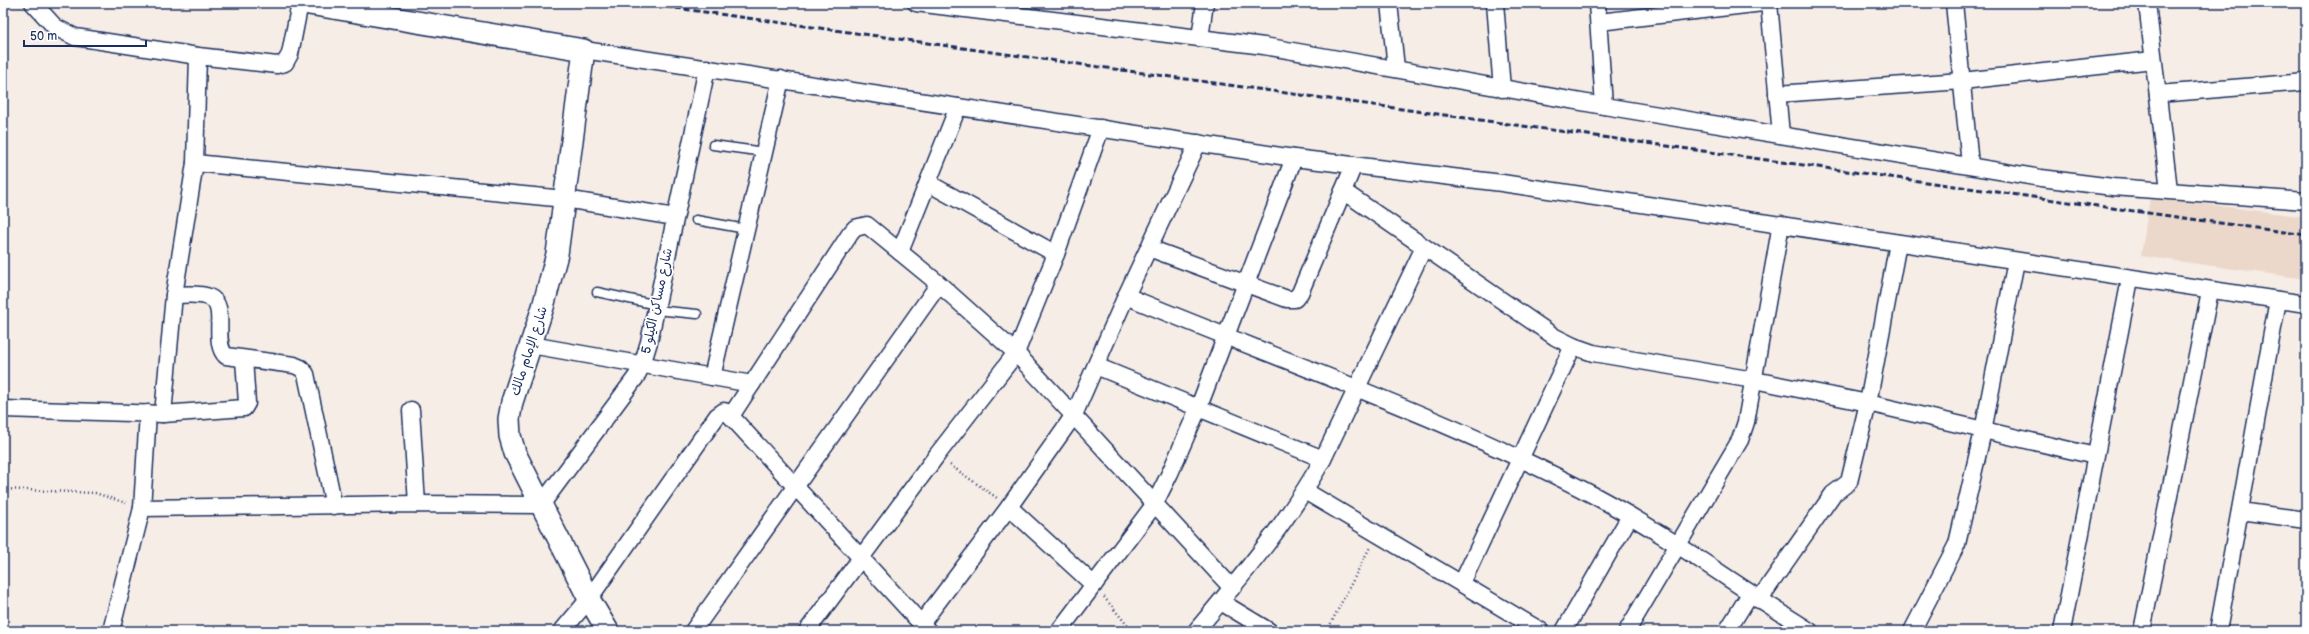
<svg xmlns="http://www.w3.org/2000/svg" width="2309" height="634" font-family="'Balsamiq Sans','Playpen Sans Arabic',sans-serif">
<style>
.built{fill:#ecd8ca}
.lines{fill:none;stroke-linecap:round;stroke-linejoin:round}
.service-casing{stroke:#1b2f5e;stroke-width:11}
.minor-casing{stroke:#1b2f5e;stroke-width:19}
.tertiary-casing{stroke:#1b2f5e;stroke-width:24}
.path{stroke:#1b2f5e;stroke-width:2.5;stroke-dasharray:1 3;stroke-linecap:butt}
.service{stroke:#fff;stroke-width:8}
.minor{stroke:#fff;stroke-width:16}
.tertiary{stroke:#fff;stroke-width:21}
.rail{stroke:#1b2f5e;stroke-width:3;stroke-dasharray:6 3;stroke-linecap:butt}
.labels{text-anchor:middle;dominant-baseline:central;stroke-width:3.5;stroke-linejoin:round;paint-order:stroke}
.street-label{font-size:13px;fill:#1b2f5e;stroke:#fff}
</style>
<rect width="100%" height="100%" fill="#f6ede7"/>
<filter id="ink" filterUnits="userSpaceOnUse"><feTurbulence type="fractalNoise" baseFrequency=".025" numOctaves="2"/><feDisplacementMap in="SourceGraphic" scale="8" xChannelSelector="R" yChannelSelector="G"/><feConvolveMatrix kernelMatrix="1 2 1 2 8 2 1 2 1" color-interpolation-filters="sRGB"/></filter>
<g filter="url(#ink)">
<polygon class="built" points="2150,197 2306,217 2306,279 2141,256"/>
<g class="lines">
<g class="service-casing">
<g id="service">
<polyline points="713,145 764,152"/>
<polyline points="696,220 746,229"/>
<polyline points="597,292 657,305"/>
<polyline points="656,310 697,314"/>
</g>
</g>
<g class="minor-casing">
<g id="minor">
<polyline points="33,3 55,27 75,37 198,56 277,65 285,63 290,54 300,3"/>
<polyline points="916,3 1264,46 1604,106 2041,178 2113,187 2306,201"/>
<polyline points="1389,3 1396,68"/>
<polyline points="1495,3 1502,89"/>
<polyline points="1597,3 1604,106"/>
<polyline points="1769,3 1781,135"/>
<polyline points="1954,3 1970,165"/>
<polyline points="2147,3 2169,190"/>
<polyline points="1599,22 1763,3"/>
<polyline points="1200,38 1205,3"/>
<polyline points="584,50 1294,158 1502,183 2306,304"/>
<polyline points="1777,94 1962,81 2153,60"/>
<polyline points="2158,94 2306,82"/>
<polyline points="195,163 565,199 675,217"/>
<polyline points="928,183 1056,254"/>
<polyline points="1343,191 1555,337 1573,346 1593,353 1754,380 1868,403 2095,456"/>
<polyline points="1149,248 1287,299 1295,299 1300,293 1354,165"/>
<polyline points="900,252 958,107"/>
<path d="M 174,295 C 185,295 199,293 209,297 C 229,305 211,342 226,356 L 294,365 L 301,368 L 306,374 L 334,506"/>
<path d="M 1126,296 C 1283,361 1445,417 1595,496 C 1670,536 1738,587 1810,631"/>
<polyline points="531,345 752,384"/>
<polyline points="1096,366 1323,459"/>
<polyline points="712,377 781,79"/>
<polyline points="3,409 163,414 174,295 195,163 198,56"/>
<polyline points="411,410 417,504"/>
<polyline points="163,414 244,408 247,403 244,359"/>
<polyline points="731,416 850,234 855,228 867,225 939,284 1016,353 1232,588"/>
<polyline points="1305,491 1541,631"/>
<polyline points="1009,507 1094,585"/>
<polyline points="142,508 148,413"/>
<polyline points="2240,511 2306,520"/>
<polyline points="1462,583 1573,346"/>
<polyline points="1759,600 1833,494 1849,482 1868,403 1898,243"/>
<polyline points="1221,602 1269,631"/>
<polyline points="921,624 1009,507 1074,415 1126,296 1198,143"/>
<polyline points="111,631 142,508 417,504 541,505 636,377 642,365 649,342 707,68"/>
<polyline points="562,631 589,599 717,416 724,411 727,412 928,631"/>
<polyline points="693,631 939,284"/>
<polyline points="807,631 937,455 1016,353 1056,254 1101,128"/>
<polyline points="1059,631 1154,505 1170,473 1198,409 1294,158"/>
<path d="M 1196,631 C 1242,576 1288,522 1323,459 L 1424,247"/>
<polyline points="1564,631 1630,516"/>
<polyline points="1627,631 1740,440 1746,422 1781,224"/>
<polyline points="1727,631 1750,594"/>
<polyline points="1912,631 1957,544 1983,431 2016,261"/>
<polyline points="2062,631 2130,279"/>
<polyline points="2142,631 2210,291"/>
<polyline points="2218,631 2278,300"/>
</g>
</g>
<g class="tertiary-casing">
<polyline id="tertiary" points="303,3 584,50 557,254 543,307 512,402 509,419 510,436 515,453 589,599 608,631"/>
</g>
<g class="path">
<polyline points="950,465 997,498"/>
<polyline points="3,489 95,493 126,503"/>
<polyline points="1104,597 1132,631"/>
<polyline points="1327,631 1370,547"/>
</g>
<use href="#service" class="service"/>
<use href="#minor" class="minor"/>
<use href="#tertiary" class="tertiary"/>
<polyline class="rail" points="640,3 2306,235"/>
</g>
</g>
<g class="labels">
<g class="street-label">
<text transform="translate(657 301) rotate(-78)">شارع مساكن الكيلو 5</text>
<text transform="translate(529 351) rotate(-72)">شارع الإمام مالك</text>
</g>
</g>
<rect width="2309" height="634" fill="none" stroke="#fff" stroke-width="16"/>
<rect x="8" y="8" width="2293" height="618" fill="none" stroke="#1b2f5e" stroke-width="1.5" filter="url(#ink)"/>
<path d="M24 40v6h122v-6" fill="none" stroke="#1b2f5e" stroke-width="2"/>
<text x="30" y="40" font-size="12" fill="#1b2f5e" stroke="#ffffff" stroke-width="3" paint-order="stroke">50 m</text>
</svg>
